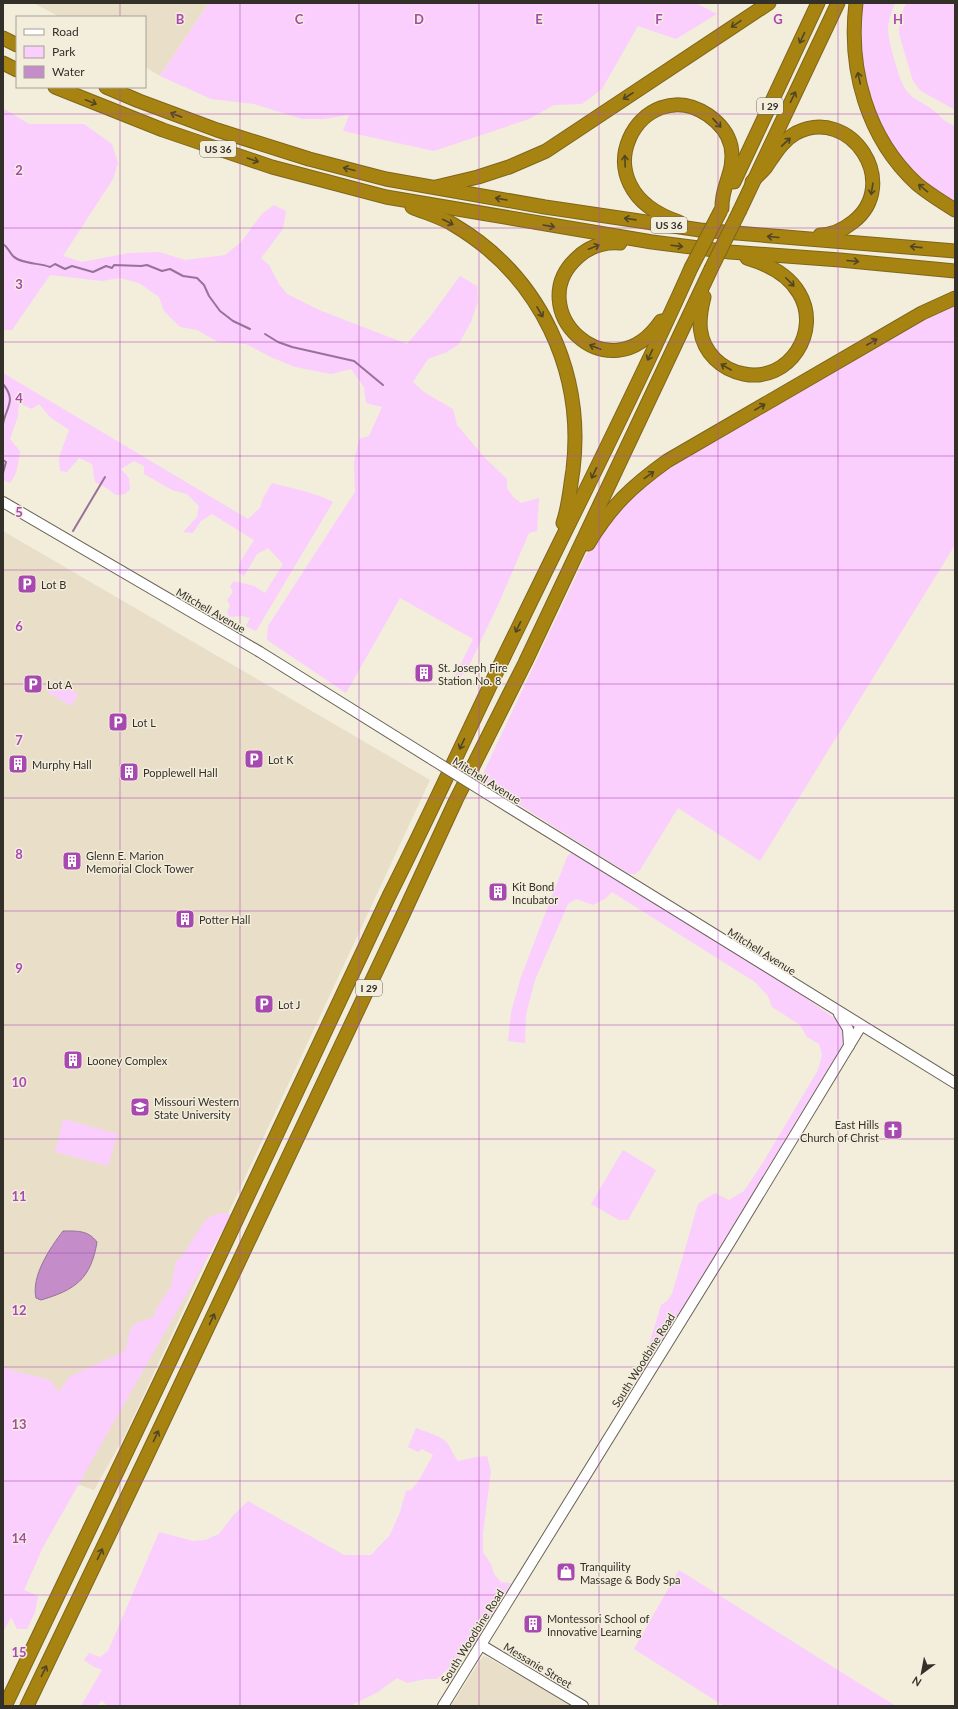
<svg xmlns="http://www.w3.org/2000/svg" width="958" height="1709" font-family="Lato,sans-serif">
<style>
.built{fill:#e9dfc8}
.green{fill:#facefd}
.water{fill:#c48dc9;stroke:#987199}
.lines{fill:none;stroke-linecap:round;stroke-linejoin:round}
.stream{stroke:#987199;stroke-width:2}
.secondary-casing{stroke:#696355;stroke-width:12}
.highway-casing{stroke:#7e661a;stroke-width:15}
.secondary{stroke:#fff;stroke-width:10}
.highway{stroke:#a78312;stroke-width:13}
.secondary-bridge-casing{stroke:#696355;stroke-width:12;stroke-linecap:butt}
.highway-bridge-casing{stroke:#7e661a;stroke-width:15;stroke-linecap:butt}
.secondary-bridge{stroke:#fff;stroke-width:10}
.highway-bridge{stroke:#a78312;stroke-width:13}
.oneway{stroke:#504524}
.grid{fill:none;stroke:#a849b2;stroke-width:1;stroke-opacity:0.55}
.labels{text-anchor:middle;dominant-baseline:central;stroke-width:3;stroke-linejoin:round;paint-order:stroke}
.shield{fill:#f3eddc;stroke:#6d695f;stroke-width:1}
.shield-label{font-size:10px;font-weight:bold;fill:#33302a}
.poi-label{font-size:11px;fill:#33302a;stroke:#f3eddc;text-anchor:start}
.street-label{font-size:11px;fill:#33302a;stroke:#f3eddc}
.grid-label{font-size:13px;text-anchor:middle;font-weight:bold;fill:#a849b2;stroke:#f3eddc;stroke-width:3;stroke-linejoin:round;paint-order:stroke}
</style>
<rect width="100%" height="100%" fill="#f3eddc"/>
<g class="built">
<polygon points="33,3 209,3 160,76 145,67 145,17 60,17"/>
<polygon points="3,531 430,780 125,1435 94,1490 3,1458"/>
<polygon points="483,1656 487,1657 572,1706 451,1706"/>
</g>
<g class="green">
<polygon points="209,3 696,3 717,14 676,39 638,26 602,89 582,104 554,105 529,119 434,151 343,131 349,115 323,119 302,119 254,104 211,99 160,76"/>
<path d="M 861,3 L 895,3 C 892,11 888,21 888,30 C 889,43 898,75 904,87 C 910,99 923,102 933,110 C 942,118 943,121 955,126 L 955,204 C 875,146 858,100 861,3 Z"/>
<polygon points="906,3 955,3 955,110 921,91 913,81 899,34 900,17"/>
<polygon points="3,108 29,124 84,124 112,144 118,163 113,179 63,256 82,262 129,253 159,252 185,260 225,255 241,242 262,214 274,205 286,211 283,229 261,258 269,265 279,284 287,294 319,310 407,344 430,317 460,276 477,286 478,301 471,322 458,345 447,352 428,359 413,382 424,392 453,409 457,425 485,458 507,479 507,488 513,497 521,503 539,498 537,531 529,533 498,605 466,672 452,682 473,639 400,598 346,693 267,640 268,626 355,492 354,462 359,439 369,436 382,407 366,403 364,387 351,369 331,374 295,367 273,358 246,344 218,342 197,330 180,327 164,311 159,297 139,283 120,278 102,281 50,275 12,330 3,330"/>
<polygon points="955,305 955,545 760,861 678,808 640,870 635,874 629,874 480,780 586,555 613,517 640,489 659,473 942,310"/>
<path d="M 3,373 L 248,519 L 260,508 L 263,498 L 272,483 C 293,489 314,492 333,502 L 256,631 L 246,626 L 250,618 L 241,616 L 230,617 L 227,613 L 230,605 L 227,600 L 233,592 L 230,586 L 234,581 L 254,586 L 265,593 L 283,564 L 268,548 L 257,554 L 244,576 L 238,572 L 240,562 L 254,540 L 212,514 L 201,521 L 193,533 L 183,532 L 197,517 L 199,506 L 187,494 L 172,490 L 144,474 L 144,466 L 134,461 L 121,469 L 129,478 L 130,489 L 125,494 L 116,495 L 108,489 L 95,482 L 92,464 L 79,458 L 67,472 L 60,471 L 59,457 L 69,430 L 50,417 L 39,404 L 32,409 L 19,403 L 18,416 L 10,439 L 20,451 C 18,463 18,473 10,483 L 3,480 Z"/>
<polygon points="54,680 78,694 71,706 47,692"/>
<path d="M 571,853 L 577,855 L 782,981 L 837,1020 C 847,1033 845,1041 838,1056 L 656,1352 L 648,1348 L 661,1305 L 667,1301 L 672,1294 L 698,1204 L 715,1193 L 729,1200 L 744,1191 L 764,1161 L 818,1070 L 822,1055 L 819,1044 L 807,1037 L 800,1025 L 772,1007 L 768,996 L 755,982 L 612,892 L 605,899 L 593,905 L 576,899 L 568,904 L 535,980 L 526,1015 L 525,1043 L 508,1041 L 511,1012 L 521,977 L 567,857 Z"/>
<polygon points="63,1119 118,1134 108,1166 55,1152"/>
<polygon points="623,1150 656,1170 628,1220 619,1220 591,1204"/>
<path d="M 219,1213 L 232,1214 L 43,1547 L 24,1590 L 38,1596 L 35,1612 L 27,1629 L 17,1629 L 11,1617 L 3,1632 L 3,1366 L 11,1370 L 50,1380 L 59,1392 L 69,1377 L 125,1351 C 132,1324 126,1326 154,1317 L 156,1309 L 169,1289 L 170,1291 L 176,1261 L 182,1256 L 206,1219 Z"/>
<path d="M 416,1428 C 425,1432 442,1435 448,1444 C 452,1450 454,1456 458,1461 L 477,1457 L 487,1456 L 491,1471 L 483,1534 L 483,1552 L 491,1564 L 494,1574 L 501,1582 L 511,1583 L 476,1642 L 473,1640 L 462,1656 L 437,1679 L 426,1679 L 407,1683 L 397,1678 L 378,1692 L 350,1706 L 107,1706 L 102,1700 L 97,1706 L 81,1706 L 102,1670 L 94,1667 L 84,1660 L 89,1653 L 100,1657 L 108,1651 L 159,1532 L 193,1541 L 205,1540 L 219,1534 L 232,1517 L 248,1501 L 344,1555 L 371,1555 L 390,1535 L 400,1512 L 406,1491 L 411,1490 L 418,1482 L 433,1455 L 422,1449 L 418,1452 L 408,1447 Z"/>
<polygon points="679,1570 865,1687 896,1706 724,1706 634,1649"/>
</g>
<path class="water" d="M 63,1231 C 77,1231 88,1230 97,1242 C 91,1279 75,1290 41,1300 L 36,1298 C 31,1276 50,1248 63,1231 Z"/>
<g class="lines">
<g class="stream">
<path d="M 3,244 C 8,247 9,252 13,256 C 21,264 40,263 50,267 L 55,264 L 65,269 L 72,266 L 93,272 L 106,266 L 112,268 L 114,265 L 141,266 L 147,265 L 162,271 L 170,269 L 183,276 L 197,278 L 204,285 L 209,296 L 220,311 L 233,321 L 250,329"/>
<polyline points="265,334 278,342 292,347 354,361 383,385"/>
<path d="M 3,384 C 17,401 6,407 3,424"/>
<polyline points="3,460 6,462 3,473"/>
<polyline points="73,531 105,477"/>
</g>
<g class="secondary-casing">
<g id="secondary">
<polyline points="3,502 260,652 433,760"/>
<polyline points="486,793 955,1083"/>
<polyline points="839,1014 848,1029 849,1046"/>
<polyline points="481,1645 583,1706"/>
<polyline points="443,1706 730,1242 861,1026"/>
</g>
</g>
<g class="highway-casing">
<g id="highway">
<path d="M 856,3 C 848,69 867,138 917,184 C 929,194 942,202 955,210"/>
<polyline points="3,38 17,45"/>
<polyline points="3,63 17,70"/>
<polyline points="55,87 163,130 272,167 386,197 652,242 730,252 840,260 955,271"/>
<polyline points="106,87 139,101 217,130 309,159 386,179 545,207 700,230 955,251"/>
<polyline points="734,182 818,3"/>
<path d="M 752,182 C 756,177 762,172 766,167 C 775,154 782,141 796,133 C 851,105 902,184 853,222 C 843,230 833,235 820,235"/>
<polyline points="436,187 478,177 509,167 546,151 769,3"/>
<path d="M 412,207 C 426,213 441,217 454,225 C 540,276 585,371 573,470 C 570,488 569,506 563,523"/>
<polyline points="740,210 838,3"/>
<path d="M 679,222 C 574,187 642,70 708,115 C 718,122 728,133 731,146 C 736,172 721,185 722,208"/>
<path d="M 620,243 C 605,242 590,246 578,257 C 520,308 609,397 661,321"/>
<path d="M 704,297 C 698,320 697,341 715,359 C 723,367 733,372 744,374 C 789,383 822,331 799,293 C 788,274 767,264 747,258"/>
<path d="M 588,544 C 611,506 631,487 667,461 L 922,313 L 955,298"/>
<path d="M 5,1706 L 170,1361 L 389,896 C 434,807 474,717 518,628 C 576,508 637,390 691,268"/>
<polyline points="27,1706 143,1464 401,919 456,800 525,663 711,269"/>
</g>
</g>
<use href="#secondary" class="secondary"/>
<use href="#highway" class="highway"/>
<g class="secondary-bridge-casing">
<polyline id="secondary-bridge" points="433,760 486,793"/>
</g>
<g class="highway-bridge-casing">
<g id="highway-bridge">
<polyline points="691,268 721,210"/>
<polyline points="711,269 740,210"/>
</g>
</g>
<use href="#secondary-bridge" class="secondary-bridge"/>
<use href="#highway-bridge" class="highway-bridge"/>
</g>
<defs><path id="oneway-shaft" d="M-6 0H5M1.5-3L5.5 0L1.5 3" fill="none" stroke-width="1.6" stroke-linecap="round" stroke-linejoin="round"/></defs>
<g class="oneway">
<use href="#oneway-shaft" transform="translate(736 24) rotate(146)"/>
<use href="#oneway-shaft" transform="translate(802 38) rotate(115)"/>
<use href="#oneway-shaft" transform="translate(859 78) rotate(-102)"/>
<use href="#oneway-shaft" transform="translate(628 96) rotate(147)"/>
<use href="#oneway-shaft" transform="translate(793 97) rotate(-64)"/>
<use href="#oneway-shaft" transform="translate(91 102) rotate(22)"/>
<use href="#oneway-shaft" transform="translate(176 115) rotate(-160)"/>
<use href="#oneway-shaft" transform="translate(717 123) rotate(47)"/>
<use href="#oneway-shaft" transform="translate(786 142) rotate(-43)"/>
<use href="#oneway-shaft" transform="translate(253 160) rotate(19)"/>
<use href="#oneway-shaft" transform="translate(625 161) rotate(-92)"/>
<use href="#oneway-shaft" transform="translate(349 169) rotate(-166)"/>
<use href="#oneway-shaft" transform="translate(923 188) rotate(-141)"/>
<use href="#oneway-shaft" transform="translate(872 189) rotate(99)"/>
<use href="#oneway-shaft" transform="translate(501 199) rotate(-170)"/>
<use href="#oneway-shaft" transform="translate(630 219) rotate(-172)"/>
<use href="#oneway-shaft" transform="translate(448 222) rotate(27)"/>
<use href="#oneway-shaft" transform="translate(549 226) rotate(10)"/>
<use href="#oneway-shaft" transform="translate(773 237) rotate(-175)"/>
<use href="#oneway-shaft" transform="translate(677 246) rotate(7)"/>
<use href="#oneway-shaft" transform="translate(594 247) rotate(-22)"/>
<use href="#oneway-shaft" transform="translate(916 247) rotate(-174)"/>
<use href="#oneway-shaft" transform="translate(853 261) rotate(5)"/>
<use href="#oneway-shaft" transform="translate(790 282) rotate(45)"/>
<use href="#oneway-shaft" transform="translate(540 312) rotate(60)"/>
<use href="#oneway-shaft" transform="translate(872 342) rotate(-30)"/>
<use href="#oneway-shaft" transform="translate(595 347) rotate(-159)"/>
<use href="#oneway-shaft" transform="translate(650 355) rotate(115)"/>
<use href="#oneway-shaft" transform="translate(726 367) rotate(-150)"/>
<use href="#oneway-shaft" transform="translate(760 407) rotate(-30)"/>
<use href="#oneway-shaft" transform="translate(594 473) rotate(116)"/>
<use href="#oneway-shaft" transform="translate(649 475) rotate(-36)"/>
<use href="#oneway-shaft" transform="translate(518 627) rotate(116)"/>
<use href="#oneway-shaft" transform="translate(462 744) rotate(115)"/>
<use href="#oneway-shaft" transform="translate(212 1319) rotate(-65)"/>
<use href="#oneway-shaft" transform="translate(156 1436) rotate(-65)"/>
<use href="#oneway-shaft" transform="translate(100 1554) rotate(-65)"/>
<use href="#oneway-shaft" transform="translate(44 1671) rotate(-64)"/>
</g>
<path class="grid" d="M 120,3 L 120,17M 240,3 L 240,1706M 359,3 L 359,1706M 479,3 L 479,1706M 599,3 L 599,1706M 718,3 L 718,1706M 838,3 L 838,1706M 120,87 L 120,1706M 3,114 L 955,114M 3,228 L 955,228M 3,342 L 955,342M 3,456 L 955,456M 3,570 L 955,570M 3,684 L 955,684M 3,798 L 955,798M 3,911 L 955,911M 3,1025 L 955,1025M 3,1139 L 955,1139M 3,1253 L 955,1253M 3,1367 L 955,1367M 3,1481 L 955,1481M 3,1595 L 955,1595"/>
<defs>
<g id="parking-square" transform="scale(1)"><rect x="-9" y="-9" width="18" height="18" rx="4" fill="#a849b2" stroke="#f3eddc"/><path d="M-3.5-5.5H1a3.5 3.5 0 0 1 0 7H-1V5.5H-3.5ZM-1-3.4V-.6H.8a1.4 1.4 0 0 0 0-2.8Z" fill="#fff"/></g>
<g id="building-square" transform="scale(1)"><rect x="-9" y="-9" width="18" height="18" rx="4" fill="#a849b2" stroke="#f3eddc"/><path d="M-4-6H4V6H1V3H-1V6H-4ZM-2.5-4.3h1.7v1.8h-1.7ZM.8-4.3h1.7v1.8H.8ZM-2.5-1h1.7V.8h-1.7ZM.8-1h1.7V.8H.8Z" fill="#fff"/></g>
<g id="university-square" transform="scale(1)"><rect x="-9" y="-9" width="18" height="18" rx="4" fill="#a849b2" stroke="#f3eddc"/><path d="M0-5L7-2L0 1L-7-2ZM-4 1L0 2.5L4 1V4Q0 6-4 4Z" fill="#fff"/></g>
<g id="church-square" transform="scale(1)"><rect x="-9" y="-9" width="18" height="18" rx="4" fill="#a849b2" stroke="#f3eddc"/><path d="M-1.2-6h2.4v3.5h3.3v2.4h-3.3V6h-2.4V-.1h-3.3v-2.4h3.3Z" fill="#fff"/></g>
<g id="shop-square" transform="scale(1)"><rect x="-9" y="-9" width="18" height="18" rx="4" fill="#a849b2" stroke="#f3eddc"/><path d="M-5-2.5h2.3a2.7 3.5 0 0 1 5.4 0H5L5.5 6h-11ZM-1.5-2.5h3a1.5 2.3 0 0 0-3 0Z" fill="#fff"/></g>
</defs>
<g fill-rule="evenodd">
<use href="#parking-square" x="27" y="584"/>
<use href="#building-square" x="424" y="673"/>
<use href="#parking-square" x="33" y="684"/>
<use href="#parking-square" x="118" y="722"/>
<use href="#parking-square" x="254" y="759"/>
<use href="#building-square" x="18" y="764"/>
<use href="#building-square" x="129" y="772"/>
<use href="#building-square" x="72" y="861"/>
<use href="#building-square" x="498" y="892"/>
<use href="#building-square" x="185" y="919"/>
<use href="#parking-square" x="264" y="1004"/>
<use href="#building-square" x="73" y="1060"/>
<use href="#university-square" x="140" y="1107"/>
<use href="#church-square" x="893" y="1130"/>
<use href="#shop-square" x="566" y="1572"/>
<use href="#building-square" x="533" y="1624"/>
</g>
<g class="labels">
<g class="shield">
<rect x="757" y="98" width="26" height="16" rx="3"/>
<rect x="200" y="141" width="36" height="16" rx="3"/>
<rect x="651" y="217" width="36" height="16" rx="3"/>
<rect x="356" y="980" width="26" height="16" rx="3"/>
</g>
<g class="shield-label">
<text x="770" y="106">I 29</text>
<text x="218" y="149">US 36</text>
<text x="669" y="225">US 36</text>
<text x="369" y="988">I 29</text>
</g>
<g class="poi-label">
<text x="41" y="584">Lot B</text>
<text x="438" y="667">St. Joseph Fire<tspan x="438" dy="13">Station No. 8</tspan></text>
<text x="47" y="684">Lot A</text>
<text x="132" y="722">Lot L</text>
<text x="268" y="759">Lot K</text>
<text x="32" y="764">Murphy Hall</text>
<text x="143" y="772">Popplewell Hall</text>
<text x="86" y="855">Glenn E. Marion<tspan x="86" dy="13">Memorial Clock Tower</tspan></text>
<text x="512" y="886">Kit Bond<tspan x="512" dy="13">Incubator</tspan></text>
<text x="199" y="919">Potter Hall</text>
<text x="278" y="1004">Lot J</text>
<text x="87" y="1060">Looney Complex</text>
<text x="154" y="1101">Missouri Western<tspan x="154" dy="13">State University</tspan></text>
<text x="879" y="1124" text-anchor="end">East Hills<tspan x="879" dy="13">Church of Christ</tspan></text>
<text x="580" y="1566">Tranquility<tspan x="580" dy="13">Massage &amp; Body Spa</tspan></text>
<text x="547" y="1618">Montessori School of<tspan x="547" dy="13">Innovative Learning</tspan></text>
</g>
<g class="street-label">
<text transform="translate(211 610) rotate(30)">Mitchell Avenue</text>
<text transform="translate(487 780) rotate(32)">Mitchell Avenue</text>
<text transform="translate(762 951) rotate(32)">Mitchell Avenue</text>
<text transform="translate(643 1360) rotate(-58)">South Woodbine Road</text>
<text transform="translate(472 1636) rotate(-58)">South Woodbine Road</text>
<text transform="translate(538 1665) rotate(31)">Messanie Street</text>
</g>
</g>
<g class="grid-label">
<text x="180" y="24">B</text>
<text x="299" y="24">C</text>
<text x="419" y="24">D</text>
<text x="539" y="24">E</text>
<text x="659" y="24">F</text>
<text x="778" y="24">G</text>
<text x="898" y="24">H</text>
<text x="19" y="175">2</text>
<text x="19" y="289">3</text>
<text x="19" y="403">4</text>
<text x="19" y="517">5</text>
<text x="19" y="631">6</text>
<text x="19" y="745">7</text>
<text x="19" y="859">8</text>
<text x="19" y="973">9</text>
<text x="19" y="1087">10</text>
<text x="19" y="1201">11</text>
<text x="19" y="1315">12</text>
<text x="19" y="1429">13</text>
<text x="19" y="1543">14</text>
<text x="19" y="1657">15</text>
</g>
<rect width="958" height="1709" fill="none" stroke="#33302a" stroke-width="8"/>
<rect x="16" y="16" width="130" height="72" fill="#f3eddc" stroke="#a6a195"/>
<rect x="24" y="29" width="20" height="6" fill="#ffffff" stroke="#a6a195"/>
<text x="52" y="36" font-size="12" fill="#33302a">Road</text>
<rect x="24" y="46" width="20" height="12" fill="#facefd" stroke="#a6a195"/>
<text x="52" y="56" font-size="12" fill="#33302a">Park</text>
<rect x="24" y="66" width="20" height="12" fill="#c48dc9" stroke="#a6a195"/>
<text x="52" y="76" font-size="12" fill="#33302a">Water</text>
<g transform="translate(922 1673) rotate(212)" stroke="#f3eddc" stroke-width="3" paint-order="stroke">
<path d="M0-3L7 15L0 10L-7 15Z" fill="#33302a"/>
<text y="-6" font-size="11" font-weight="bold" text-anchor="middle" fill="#33302a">N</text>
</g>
</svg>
